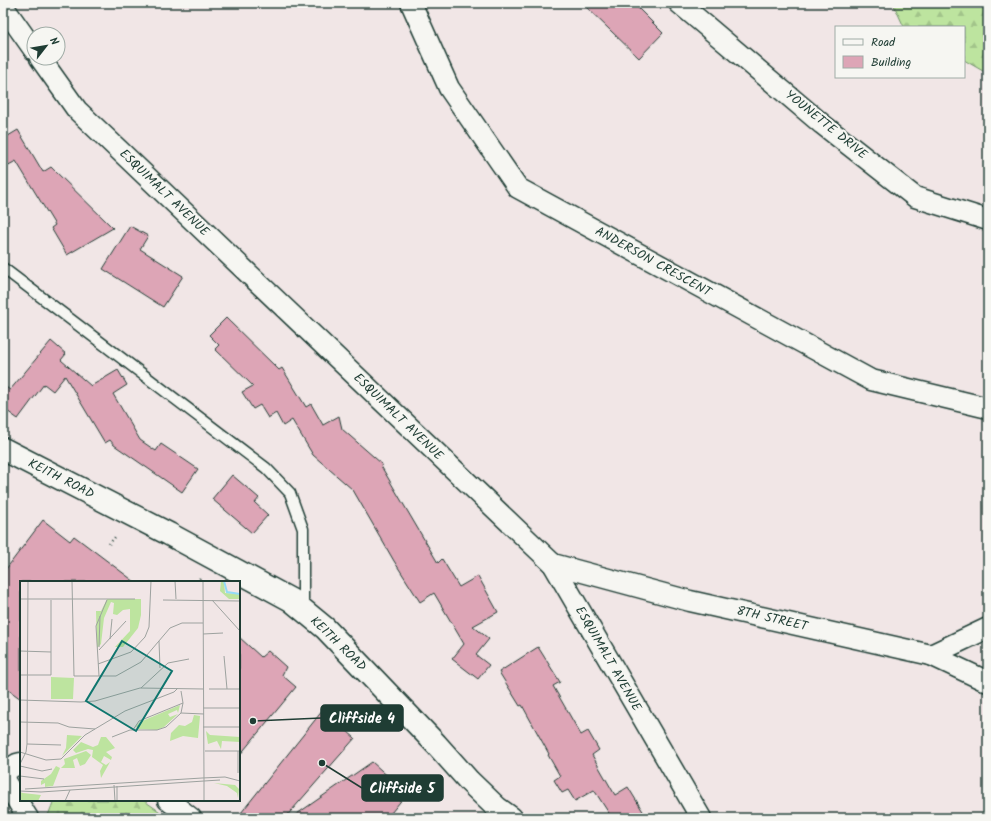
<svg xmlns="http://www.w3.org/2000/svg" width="991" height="821" font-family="Kalam,sans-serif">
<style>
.forest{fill:url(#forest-firs);stroke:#6e906a}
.building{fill:#dda5b6;stroke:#1f3d34}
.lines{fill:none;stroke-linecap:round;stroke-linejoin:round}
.lane-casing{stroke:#1f3d34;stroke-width:13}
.street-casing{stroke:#1f3d34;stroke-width:23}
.secondary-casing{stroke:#1f3d34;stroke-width:25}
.path{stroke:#1f3d34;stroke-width:2.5;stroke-dasharray:1 3;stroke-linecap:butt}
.lane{stroke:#f6f6f2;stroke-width:10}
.street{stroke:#f6f6f2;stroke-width:20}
.secondary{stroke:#f6f6f2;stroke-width:22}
.labels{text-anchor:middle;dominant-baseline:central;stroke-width:4;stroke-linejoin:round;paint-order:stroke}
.street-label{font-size:13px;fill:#1f3d34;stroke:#f6f6f2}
.inset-river{fill:none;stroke:#94dbf6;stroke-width:2}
.inset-road{fill:none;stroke:#9da29f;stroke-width:1}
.view{fill:#0f766e;fill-opacity:0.15;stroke:#0f766e;stroke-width:2}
.inset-edge{fill:none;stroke:#1f3d34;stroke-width:2}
.leader{fill:none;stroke:#1f3d34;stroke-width:1.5}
.callout-dot{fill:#1f3d34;stroke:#f6f6f2;stroke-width:1.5}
.callout{fill:#1f3d34;stroke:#1f3d34;stroke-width:1.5}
.callout-label{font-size:14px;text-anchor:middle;font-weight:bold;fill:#fff}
</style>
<defs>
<pattern id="forest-firs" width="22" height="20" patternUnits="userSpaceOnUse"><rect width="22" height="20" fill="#bde49f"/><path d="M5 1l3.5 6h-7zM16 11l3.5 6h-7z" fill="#a2c48a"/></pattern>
</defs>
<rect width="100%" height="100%" fill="#f1e6e6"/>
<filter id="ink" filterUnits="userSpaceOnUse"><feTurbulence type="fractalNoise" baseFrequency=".025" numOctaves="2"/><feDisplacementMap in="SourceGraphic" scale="8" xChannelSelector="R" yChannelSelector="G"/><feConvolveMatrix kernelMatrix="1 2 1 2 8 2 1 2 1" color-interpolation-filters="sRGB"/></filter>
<g filter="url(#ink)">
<g class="forest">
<polygon points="893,3 988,3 988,74 964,60 964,27 904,27"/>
<polygon points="54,800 143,800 169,818 47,818"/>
</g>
<g class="building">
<polygon points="582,3 633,3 663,33 639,58"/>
<polygon points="18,130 43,172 51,167 113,228 67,255 51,228 55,225 16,161 3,168 3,139"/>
<polygon points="130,226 148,236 140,249 183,276 163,307 103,269"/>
<polygon points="226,318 279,370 282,368 306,407 311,404 323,425 339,416 342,429 382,464 381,466 438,563 442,559 459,587 478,576 498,612 473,626 489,639 476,655 489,665 478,679 452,659 464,644 434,593 420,602 394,561 353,490 313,455 292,420 283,426 276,413 268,418 260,405 253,409 242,392 253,386 215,349 219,345 209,335"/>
<polygon points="51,341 66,354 61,360 91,386 118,370 127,385 113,394 140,440 156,451 161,444 198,469 182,492 114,445 110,440 105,443 65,376 53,391 44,384 18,419 3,408 3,385 10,390"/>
<polygon points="232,475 259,498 255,503 268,515 252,533 212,499"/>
<polygon points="43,520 70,541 74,536 135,582 21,582 21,699 3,686 3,573"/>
<polygon points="239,637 261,657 268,651 286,667 282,675 296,687 239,756"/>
<polygon points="538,647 560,682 553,686 581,735 588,731 599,750 592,755 615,795 628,787 647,818 612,818 594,790 575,801 568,790 562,793 554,780 560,776 548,755 549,754 522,705 520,706 499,672"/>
<polygon points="323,710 355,738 285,818 237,818"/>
<polygon points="372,762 392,780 389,785 404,797 387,818 291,818"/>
</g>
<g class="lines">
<g class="lane-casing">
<polyline id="lane" points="3,268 266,468 290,493 303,529 303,610"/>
</g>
<g class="street-casing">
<g id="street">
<polyline points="411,3 449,88 518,188 871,380 988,408"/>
<polyline points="679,3 822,124 915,197 988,220"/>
<polyline points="3,6 34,50"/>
<polyline points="40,58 77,110 553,564 701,818"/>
<polyline points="553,564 690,601 931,655 988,682"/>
<polyline points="931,655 988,628"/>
<polyline points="3,773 17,764 21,763"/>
<polyline points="3,778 28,818"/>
<polyline points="168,800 191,818"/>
</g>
</g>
<g class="secondary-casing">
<polyline id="secondary" points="3,449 169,534 291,600 325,628 436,744 469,781 497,808 511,818"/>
</g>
<g class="path">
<polyline points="109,544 116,536"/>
<polyline points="197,582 200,578"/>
</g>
<use href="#lane" class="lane"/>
<use href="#street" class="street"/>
<use href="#secondary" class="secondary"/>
</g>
</g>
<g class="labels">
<g class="street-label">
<text transform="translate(826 125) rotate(39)">YOUNETTE DRIVE</text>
<text transform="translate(164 193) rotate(44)">ESQUIMALT AVENUE</text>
<text transform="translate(653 262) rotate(29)">ANDERSON CRESCENT</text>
<text transform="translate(398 417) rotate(44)">ESQUIMALT AVENUE</text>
<text transform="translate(61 479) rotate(27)">KEITH ROAD</text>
<text transform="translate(772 619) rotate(13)">8TH STREET</text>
<text transform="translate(338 644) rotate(44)">KEITH ROAD</text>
<text transform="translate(608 659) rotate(60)">ESQUIMALT AVENUE</text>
</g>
</g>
<g transform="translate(20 581)">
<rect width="220" height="220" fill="#f1e6e6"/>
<path d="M 201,0 L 204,0 L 205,12 L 220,13 L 220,18 L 209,18 L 200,10 ZM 87,18 L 121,18 L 121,34 L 118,47 L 103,66 L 95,66 L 110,50 L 110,28 L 103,29 L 97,34 L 93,33 L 94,22 L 91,21 L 84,37 L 81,63 L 77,67 L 76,30 L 81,30 ZM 160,124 L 158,132 L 157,129 L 148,133 L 150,136 L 158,133 L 144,146 L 137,149 L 118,148 L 116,145 L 120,141 ZM 174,134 L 180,135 L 178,157 L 163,155 L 150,160 L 151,152 L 159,144 L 165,145 L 172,141 ZM 186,150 L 190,154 L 220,156 L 220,161 L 202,160 L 201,168 L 197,160 L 188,163 ZM 47,154 L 62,155 L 42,175 L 46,167 ZM 81,156 L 86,156 L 95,167 L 86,171 L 92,176 L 91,179 L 84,175 L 81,181 L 86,184 L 90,181 L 81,197 L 80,190 L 83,184 L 72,176 L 73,169 L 68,168 L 56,172 L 53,169 L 61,161 L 73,166 L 78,164 ZM 66,170 L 71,174 L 65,183 L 60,185 L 57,177 L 53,179 L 55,187 L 41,187 L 45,183 L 44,178 ZM 36,185 L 40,187 L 33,205 L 25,206 L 25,202 L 21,204 L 21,200 L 31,193 ZM 194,202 L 215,204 L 219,208 L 218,217 L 217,212 L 207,205 Z" fill="#bde49f"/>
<path d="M 31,96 L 54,97 L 53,118 L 31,118 ZM 0,211 L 3,212 L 21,214 L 18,220 L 0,220 Z" fill="#bde49f"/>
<path class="inset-river" d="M 204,0 L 207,11 L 220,13"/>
<path class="inset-road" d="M 52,0 L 54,95 L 96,95 L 121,81 L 150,47 L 162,42 L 183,42M 155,0 L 156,18M 183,0 L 184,200M 0,18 L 115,18M 143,19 L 220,20M 192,19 L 220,50M 183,53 L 203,52M 90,58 L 92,38M 139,60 L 140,87M 79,66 L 80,35M 79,69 L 106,40M 0,70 L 31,71M 204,75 L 207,108M 78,83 L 111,71 L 125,56 L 129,46 L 131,0M 0,94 L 31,94 L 31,19M 79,95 L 76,45 L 87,19M 121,107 L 148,82 L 169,78M 189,108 L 220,108M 0,119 L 61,121 L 75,120 L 120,107 L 184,108M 183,127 L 220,127M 161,132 L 184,133M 0,141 L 38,142 L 49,146 L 75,148M 183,146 L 220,146M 113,149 L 119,140 L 163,122M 92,156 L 110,149 L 137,149 L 146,146 L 161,132 L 163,122 L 161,110M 7,163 L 41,164M 185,170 L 220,170M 0,171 L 26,179 L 41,178 L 65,154 L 105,130 L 154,111 L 158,107M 0,183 L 6,171 L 7,163 L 8,0M 0,185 L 22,190 L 32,188M 218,192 L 218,170M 0,195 L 24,198M 182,197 L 205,196 L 220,200M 184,200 L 184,220M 184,200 L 200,199M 94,204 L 95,220M 5,208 L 182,197M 0,210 L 21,211 L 184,200M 45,220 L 50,209M 97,220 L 97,205"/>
<path class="view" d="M 102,60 L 152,90 L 116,150 L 66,120 Z"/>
<rect width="220" height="220" class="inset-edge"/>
</g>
<path class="leader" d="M253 721L321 718M322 763L362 788"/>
<g class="callout-dot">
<circle cx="253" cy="721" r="4"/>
<circle cx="322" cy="763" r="4"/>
</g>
<g class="callout">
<rect x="321" y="705" width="82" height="26" rx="4"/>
<rect x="362" y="775" width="81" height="26" rx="4"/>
</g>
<g class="callout-label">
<text x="362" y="723">Cliffside 4</text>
<text x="402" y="793">Cliffside 5</text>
</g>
<rect width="991" height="821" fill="none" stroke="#f6f6f2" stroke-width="16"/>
<rect x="8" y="8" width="975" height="805" fill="none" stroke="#1f3d34" stroke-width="1.5" filter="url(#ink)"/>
<rect x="835" y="26" width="130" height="52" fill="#f6f6f2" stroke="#a0aca6"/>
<rect x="843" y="39" width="20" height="6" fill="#f6f6f2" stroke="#a0aca6"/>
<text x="871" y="46" font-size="12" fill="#1f3d34">Road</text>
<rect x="843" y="56" width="20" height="12" fill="#dda5b6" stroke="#a0aca6"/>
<text x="871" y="66" font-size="12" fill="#1f3d34">Building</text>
<g transform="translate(46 46) rotate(59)"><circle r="19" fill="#f6f6f2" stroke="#a0aca6"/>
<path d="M0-3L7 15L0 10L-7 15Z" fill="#1f3d34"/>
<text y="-6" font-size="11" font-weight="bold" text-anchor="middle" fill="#1f3d34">N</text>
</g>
</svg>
